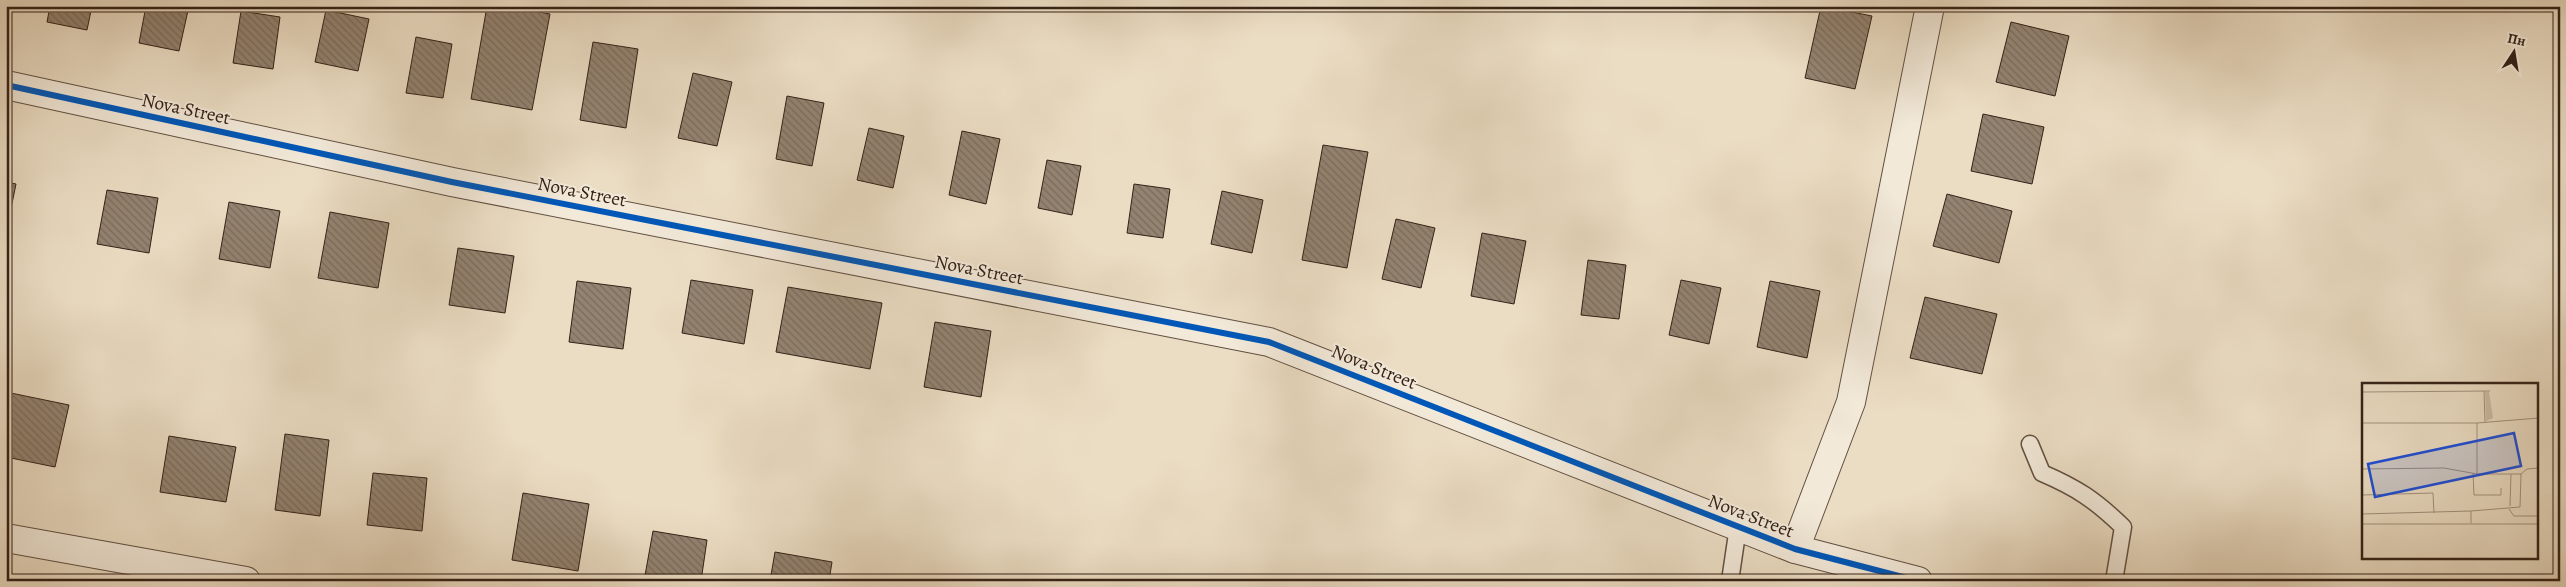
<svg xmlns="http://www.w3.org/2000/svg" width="2566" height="587" font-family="Alegreya,serif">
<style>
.building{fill:url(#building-back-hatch);stroke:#342117}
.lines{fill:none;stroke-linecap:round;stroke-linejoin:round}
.lane-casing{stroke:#625042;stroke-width:19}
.street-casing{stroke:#625042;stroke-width:30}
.lane{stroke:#f2e9d9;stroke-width:16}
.street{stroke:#f2e9d9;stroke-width:28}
.cycleway-casing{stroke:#f2e9d9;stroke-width:9}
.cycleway{stroke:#0057b8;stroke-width:6}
.labels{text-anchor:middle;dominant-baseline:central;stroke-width:4;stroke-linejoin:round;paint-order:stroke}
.street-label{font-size:19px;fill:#342117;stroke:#f2e9d9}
.inset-road{fill:none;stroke:#a2927f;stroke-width:1}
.view{fill:#1d4ed8;fill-opacity:0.15;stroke:#1d4ed8;stroke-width:2.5}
.inset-edge{fill:none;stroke:#342117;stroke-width:2.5}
</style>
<defs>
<pattern id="building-back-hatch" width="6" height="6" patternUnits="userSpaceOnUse" patternTransform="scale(1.25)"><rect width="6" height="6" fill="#938371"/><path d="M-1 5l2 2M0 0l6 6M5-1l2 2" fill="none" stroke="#796b5c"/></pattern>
</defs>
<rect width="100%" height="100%" fill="#ebddc4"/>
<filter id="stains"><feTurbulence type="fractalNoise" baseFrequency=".004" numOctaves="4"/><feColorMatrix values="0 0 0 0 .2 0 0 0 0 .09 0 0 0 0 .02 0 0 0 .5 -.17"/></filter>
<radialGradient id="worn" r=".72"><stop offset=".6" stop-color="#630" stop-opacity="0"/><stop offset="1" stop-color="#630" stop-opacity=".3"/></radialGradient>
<g class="building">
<polygon points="50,6 92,6 87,30 47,22"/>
<polygon points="146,6 189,6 179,51 139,43"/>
<polygon points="487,6 507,6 550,14 532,110 471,99"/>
<polygon points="1821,6 1872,16 1855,89 1805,78"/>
<polygon points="326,10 369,19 358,71 315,62"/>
<polygon points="241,11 280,17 273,69 233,63"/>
<polygon points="2011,22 2069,36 2055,96 1996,82"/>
<polygon points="416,37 452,44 443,98 406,93"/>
<polygon points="593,42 638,49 626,128 580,120"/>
<polygon points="693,73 732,82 717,146 678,138"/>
<polygon points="787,96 824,103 812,166 776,159"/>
<polygon points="1983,114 2044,127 2032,184 1971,171"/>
<polygon points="869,128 904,136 893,188 857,180"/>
<polygon points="962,131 1000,139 986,204 949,195"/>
<polygon points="1323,145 1368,152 1347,268 1302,260"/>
<polygon points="1047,160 1081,166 1072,215 1038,208"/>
<polygon points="6,182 16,184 7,228 6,228"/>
<polygon points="1134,184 1170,189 1163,238 1127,233"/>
<polygon points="107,190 158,198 149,253 97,244"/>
<polygon points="1222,191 1263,200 1252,253 1211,244"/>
<polygon points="1947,194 2012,211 1999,263 1933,246"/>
<polygon points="229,202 280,211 270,268 219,259"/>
<polygon points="330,212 389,223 378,288 318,278"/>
<polygon points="1396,219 1435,228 1421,288 1382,279"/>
<polygon points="1482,233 1526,241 1514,304 1471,296"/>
<polygon points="458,248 514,256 505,313 449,305"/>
<polygon points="1588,260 1626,265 1619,319 1581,315"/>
<polygon points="691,280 753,290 744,344 682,333"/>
<polygon points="1681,280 1721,288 1709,344 1669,335"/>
<polygon points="577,281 631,288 623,349 569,342"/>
<polygon points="1770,281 1820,291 1807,358 1757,347"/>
<polygon points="788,287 882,303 870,369 776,352"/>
<polygon points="1925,297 1997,314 1982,374 1910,358"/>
<polygon points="935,322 991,331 981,397 924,387"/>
<polygon points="6,392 69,405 55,467 6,457"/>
<polygon points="285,434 329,440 320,516 275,510"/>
<polygon points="169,436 236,447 226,502 160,492"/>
<polygon points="373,473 427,478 422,531 367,525"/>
<polygon points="523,493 589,504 578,571 512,560"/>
<polygon points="653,531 707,540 701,581 644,581"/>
<polygon points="775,552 832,562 829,581 770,581"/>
<polygon points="886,576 916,581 885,581"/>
</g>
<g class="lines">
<g class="lane-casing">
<g id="lane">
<path d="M 2030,444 L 2042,473 C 2077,488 2095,500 2123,527 L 2114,581"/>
<polyline points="1730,581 1738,527"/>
</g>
</g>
<g class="street-casing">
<g id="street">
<polyline points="6,85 452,182 1269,342 1795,549 1918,581"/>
<polyline points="6,538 246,581"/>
<polyline points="1795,549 1851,402 1930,6"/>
</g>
</g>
<use href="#lane" class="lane"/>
<use href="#street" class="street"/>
<g class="cycleway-casing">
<polyline id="cycleway" points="6,85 452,182 1269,342 1795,549 1918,581"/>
</g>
<use href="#cycleway" class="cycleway"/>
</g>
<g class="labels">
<g class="street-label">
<text transform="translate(186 109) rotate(12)">Nova Street</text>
<text transform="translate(582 192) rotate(11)">Nova Street</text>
<text transform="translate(979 270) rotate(11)">Nova Street</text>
<text transform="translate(1374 367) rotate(22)">Nova Street</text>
<text transform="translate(1751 516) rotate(21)">Nova Street</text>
</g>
</g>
<g transform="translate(2362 383)">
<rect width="176" height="176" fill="#ebddc4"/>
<path d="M 123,9 L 127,9 L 131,35 L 124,38 Z" fill="#ccbda7"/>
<path class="inset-road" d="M 122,8 L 123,39M 0,9 L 128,8M 0,40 L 115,40 L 177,35M 0,86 L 82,85 L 115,91 L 159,91 L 165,86 L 177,85M 111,90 L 112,112 L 139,112 L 139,105M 115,91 L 115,40M 0,112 L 71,110 L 72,130M 148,123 L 149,91M 147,126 L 152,133 L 177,133M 109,128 L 158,124 L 159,91M 0,131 L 109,128 L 109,140M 0,141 L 177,141"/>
<path class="view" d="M 152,50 L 159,83 L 13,114 L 6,81 Z"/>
<rect width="176" height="176" class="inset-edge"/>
</g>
<rect width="2566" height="587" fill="none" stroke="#ebddc4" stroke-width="25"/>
<rect x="8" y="8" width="2551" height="572" fill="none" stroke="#342117" stroke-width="2.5"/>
<rect x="12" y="12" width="2541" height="562" fill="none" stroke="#342117"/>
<g transform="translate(2514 52) rotate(12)" stroke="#f2e9d9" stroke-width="4" paint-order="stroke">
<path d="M0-4L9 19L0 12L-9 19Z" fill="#342117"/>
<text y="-8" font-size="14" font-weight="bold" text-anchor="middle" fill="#342117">Пн</text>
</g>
<rect width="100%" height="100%" filter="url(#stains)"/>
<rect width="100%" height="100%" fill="url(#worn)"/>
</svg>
